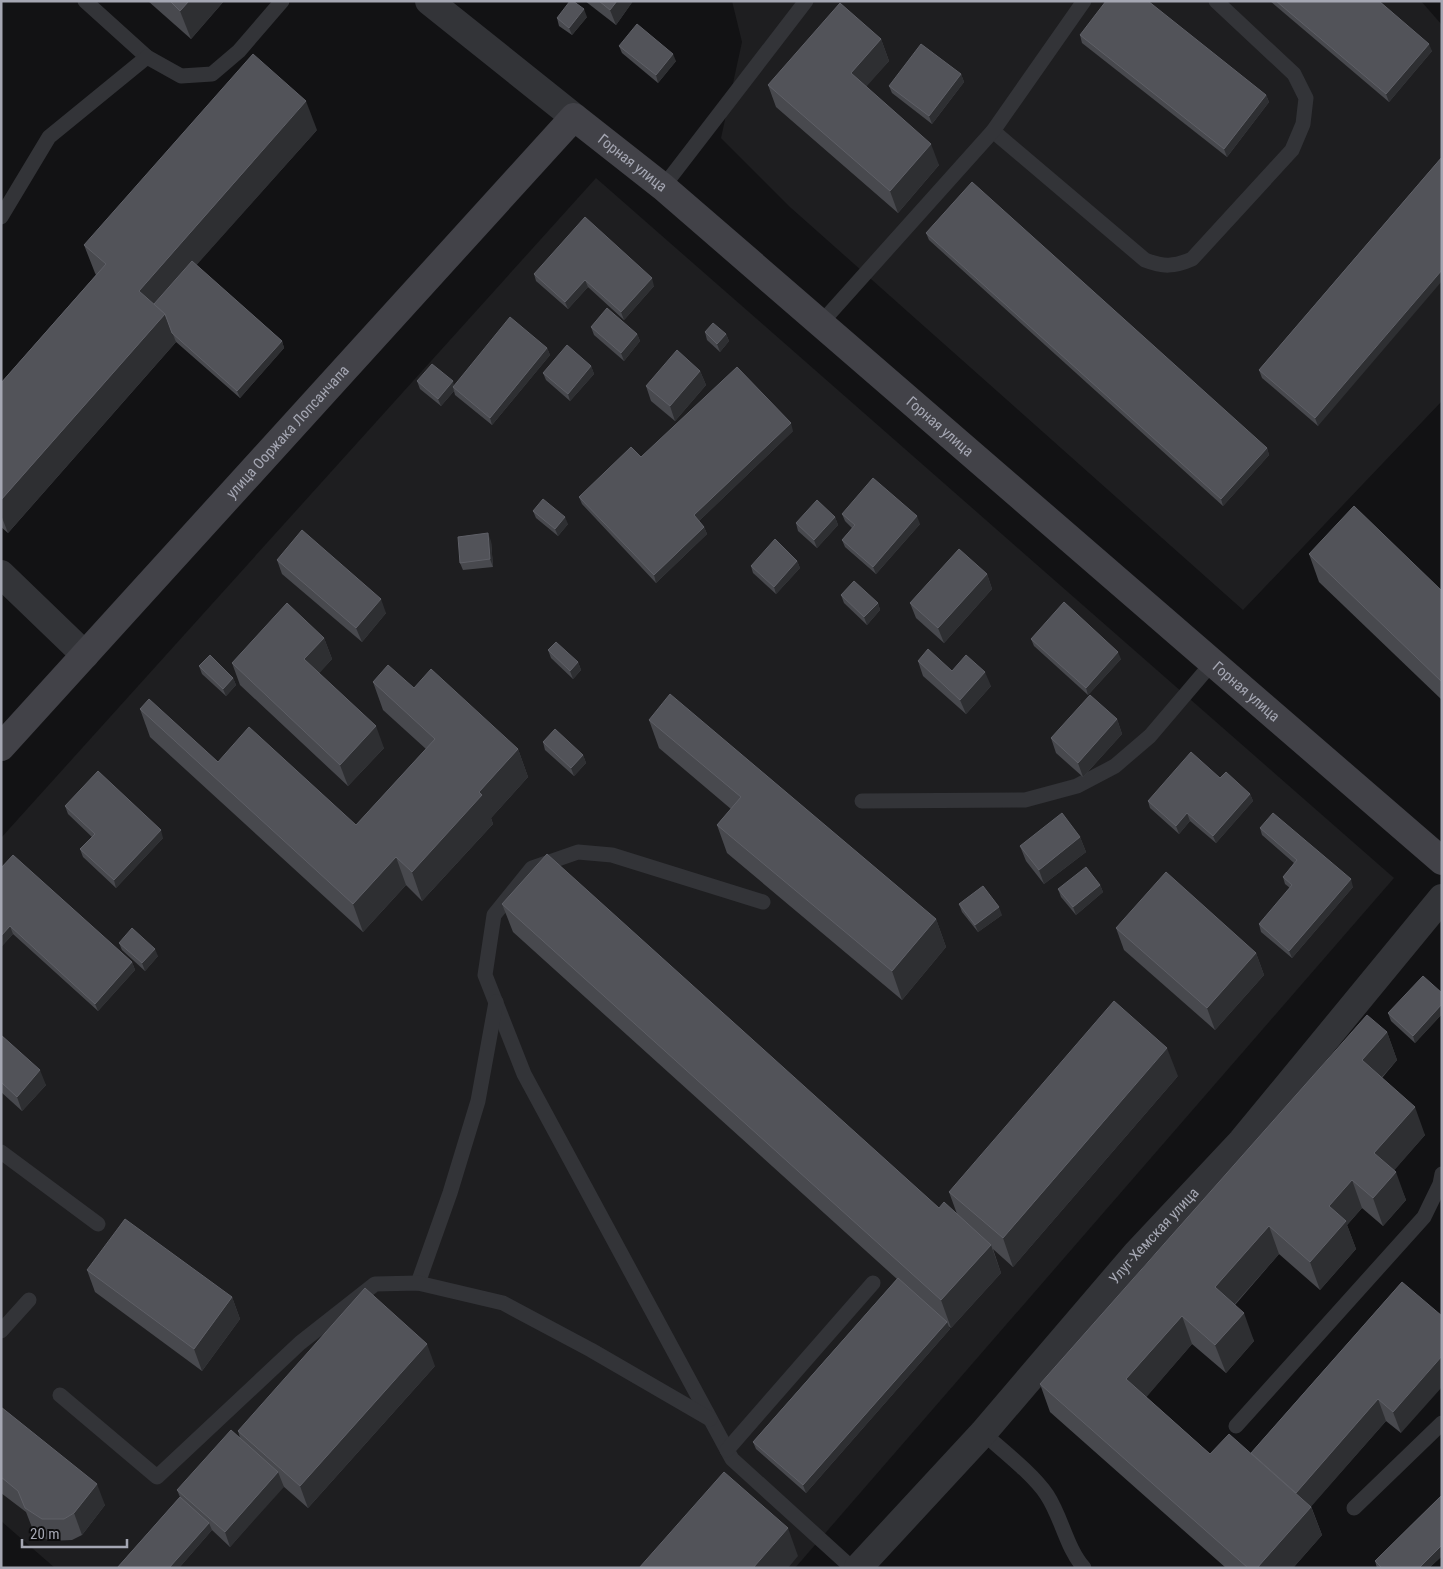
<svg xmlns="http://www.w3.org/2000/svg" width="1443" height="1569" font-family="'Roboto Condensed',sans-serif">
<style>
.built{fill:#1e1e20}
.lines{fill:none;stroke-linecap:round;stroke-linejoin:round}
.lane{stroke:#333438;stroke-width:15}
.street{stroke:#333438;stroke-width:28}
.secondary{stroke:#424248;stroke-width:28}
.wall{fill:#48494e}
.shaded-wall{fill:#2e2f32}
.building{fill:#525359;stroke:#5f6067}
.labels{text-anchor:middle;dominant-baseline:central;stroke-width:4;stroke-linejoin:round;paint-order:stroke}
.street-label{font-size:15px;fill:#a5a7b3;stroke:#0d0d0e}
</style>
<rect width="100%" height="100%" fill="#121214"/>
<g class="built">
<polygon points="732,1 1421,1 1442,25 1442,401 1243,610 790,207 721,138 742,42"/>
<polygon points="596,178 1394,878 795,1568 55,1568 1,1521 1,838"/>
</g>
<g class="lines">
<g class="lane">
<polyline points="85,1 147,57"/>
<path d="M 993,131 L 1145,260 C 1163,267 1174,267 1192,259 L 1292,150 L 1303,124 L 1306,98 L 1294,74 L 1216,1"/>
<polyline points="663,187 806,1"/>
<polyline points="1,217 49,137 147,57 181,76 212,74 239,51 282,1"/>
<polyline points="821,323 993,131 1084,1"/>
<polyline points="862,801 1025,800 1077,786 1115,766 1150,736 1213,662"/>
<polyline points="763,902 612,855 578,852 532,868 494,915 485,975 524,1074 732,1459 852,1568"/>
<polyline points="1,1152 98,1224"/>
<polyline points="418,1283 450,1193 478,1101 496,1002"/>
<polyline points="1,1331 29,1300"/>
<polyline points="60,1395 157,1477 300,1343 375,1284 418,1283 503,1303 591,1350 710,1419"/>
<polyline points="1236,1426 1424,1217 1440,1184 1442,1174"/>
<path d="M 983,1433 C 1002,1450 1033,1474 1047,1495 C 1062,1518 1066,1547 1084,1568"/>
<polyline points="727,1450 873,1283"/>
<polyline points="1354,1508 1442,1423"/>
</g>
<g class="street">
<polyline points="429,1 574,117"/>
<polyline points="1,574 85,655"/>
<path id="s1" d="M 858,1568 L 983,1433 L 1136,1254 L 1242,1141 L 1442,898"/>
</g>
<path class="secondary" id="s2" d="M 1,747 L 574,117 L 663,187 L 1442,861"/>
</g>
<g class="wall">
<polygon points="148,1 224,1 191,39"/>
<polygon points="585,1 633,1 616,25"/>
<polygon points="1270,1 1379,1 1432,51 1389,102"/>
<polygon points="587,17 572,35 559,26 557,18"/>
<polygon points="1080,35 1266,95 1269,102 1227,157 1082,43"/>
<polygon points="881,39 889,61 866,86 939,165 898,213 776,107 768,85"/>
<polygon points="619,46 676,61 658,83 622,53"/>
<polygon points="961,74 964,82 932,124 892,93 889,86"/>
<polygon points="317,130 196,265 282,341 284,348 240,398 175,341 176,342 8,533 1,527 1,383 96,275 95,273 84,245"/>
<polygon points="1442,157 1318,426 1262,378 1259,370"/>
<polygon points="926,233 1267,448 1269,455 1223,506 929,240"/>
<polygon points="534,274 654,286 624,320 588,287 568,309 536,281"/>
<polygon points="591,327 637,334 640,341 624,361 594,335"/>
<polygon points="705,332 726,334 729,341 720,352 707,340"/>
<polygon points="547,348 550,355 492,425 455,395 454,391 441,406 420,389 417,381 454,386"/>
<polygon points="591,366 594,374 570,401 546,380 543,373"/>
<polygon points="700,371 706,385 675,421 651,401 646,386"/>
<polygon points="793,431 699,521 704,527 707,534 656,583 582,504 579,497 641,457"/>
<polygon points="533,511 568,524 558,536 536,518"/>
<polygon points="842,514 920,524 876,574 845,547 842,540 852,528 845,521"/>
<polygon points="835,517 838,525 817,548 798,531 796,523"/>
<polygon points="491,541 493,567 463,570 460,563"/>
<polygon points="1309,554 1442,591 1442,700 1319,582"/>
<polygon points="277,560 386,613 362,642 282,574"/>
<polygon points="797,561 800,568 776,594 753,573 751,566"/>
<polygon points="987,574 992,589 944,643 916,618 910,603"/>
<polygon points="841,595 878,603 880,610 867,625 844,603"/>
<polygon points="324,638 332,659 319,673 384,748 348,786 240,685 232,663"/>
<polygon points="1031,639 1121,659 1088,695 1034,646"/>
<polygon points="548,650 578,662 581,670 573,679 551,658"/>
<polygon points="918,661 952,671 991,686 966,714 923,676"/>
<polygon points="199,666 233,678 236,685 226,696 202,674"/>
<polygon points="373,682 414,688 518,749 528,777 491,818 493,824 422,901 406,885 363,932 150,737 140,709 218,762 356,825 426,749 383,710"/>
<polygon points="1117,719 1122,734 1083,777 1056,753 1051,738"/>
<polygon points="649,720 936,919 946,947 902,1000 727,853 717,825 731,809 659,748"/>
<polygon points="543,742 583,755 586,763 574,776 545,750"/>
<polygon points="1220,778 1250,794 1253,801 1216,843 1190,821 1179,834 1150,808 1148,801"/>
<polygon points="65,806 163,838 116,888 83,857 80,849 92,837 68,814"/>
<polygon points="1260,828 1353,887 1292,958 1261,932 1259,924 1290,888 1285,884 1283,877 1294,863 1262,835"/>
<polygon points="1080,837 1086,852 1044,884 1026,861 1020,846"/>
<polygon points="1,868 132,962 135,970 98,1011 13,934 1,947"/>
<polygon points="1100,885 1103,892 1076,915 1061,897 1058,889"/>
<polygon points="502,904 939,1208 957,1214 949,1192 1178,1076 1013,1267 993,1249 1001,1273 951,1328 948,1326 950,1329 806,1493 756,1449 753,1442 897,1279 513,932"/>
<polygon points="959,904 1002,915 978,932 962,912"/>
<polygon points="1116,928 1256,953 1264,975 1215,1030 1124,950"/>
<polygon points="119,943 158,956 145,971 122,950"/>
<polygon points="1442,993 1442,1014 1415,1043 1391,1021 1388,1013"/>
<polygon points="1387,1032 1397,1060 1382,1078 1425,1135 1394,1170 1406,1200 1383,1226 1362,1208 1347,1225 1356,1249 1320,1290 1279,1254 1235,1305 1254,1341 1226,1373 1192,1344 1146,1397 1210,1454 1251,1453 1402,1282 1401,1433 1386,1421 1311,1506 1322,1535 1293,1568 1226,1568 1050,1412 1040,1384"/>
<polygon points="1,1035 46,1085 22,1111 1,1092"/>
<polygon points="87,1270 232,1297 240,1319 202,1371 95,1292"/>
<polygon points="435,1366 308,1508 283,1486 230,1547 212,1530 179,1568 117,1568 180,1497 177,1490 240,1438 238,1431"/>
<polygon points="1,1407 105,1505 82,1535 72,1540 49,1541 33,1530 26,1512 1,1493"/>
<polygon points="1442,1495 1442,1556 1429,1568 1377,1568 1375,1561"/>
</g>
<g class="shaded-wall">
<polygon points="189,1 224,1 191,39 180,11"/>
<polygon points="617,1 633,1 616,25 610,10"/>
<polygon points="584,9 587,17 572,35 569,28"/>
<polygon points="881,39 889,61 859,95 851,73"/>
<polygon points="1429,44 1432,51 1389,102 1386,94"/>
<polygon points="673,54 676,61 658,83 656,75"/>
<polygon points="961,74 964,82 932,124 929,116"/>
<polygon points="1266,95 1269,102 1227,157 1224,149"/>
<polygon points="306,101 317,130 152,315 139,291"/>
<polygon points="931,144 939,165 898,213 890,191"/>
<polygon points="1442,270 1442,281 1318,426 1315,418"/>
<polygon points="652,278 654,286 624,320 621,312"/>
<polygon points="585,280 588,287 568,309 565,302"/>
<polygon points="165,314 176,342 8,533 1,515 1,500"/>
<polygon points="637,334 640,341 624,361 621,353"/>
<polygon points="726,334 729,341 720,352 717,344"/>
<polygon points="282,341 284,348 240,398 237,391"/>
<polygon points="547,348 550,355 492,425 490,418"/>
<polygon points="591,366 594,374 570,401 568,394"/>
<polygon points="700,371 706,385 675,421 670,406"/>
<polygon points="453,381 455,389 453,387 454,391 441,406 438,399"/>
<polygon points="791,423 793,431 697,523 694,515"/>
<polygon points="1267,448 1269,455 1223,506 1221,499"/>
<polygon points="917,516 920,524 876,574 873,567"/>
<polygon points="565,517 568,524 558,536 555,529"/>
<polygon points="835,517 838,525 817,548 814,540"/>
<polygon points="704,527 707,534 656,583 654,575"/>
<polygon points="488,533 491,541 493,567 490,559"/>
<polygon points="797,561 800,568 776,594 774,587"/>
<polygon points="987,574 992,589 944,643 938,628"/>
<polygon points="381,599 386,613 362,642 356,628"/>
<polygon points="878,603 880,610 867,625 864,617"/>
<polygon points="324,638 332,659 312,681 304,659"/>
<polygon points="1118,652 1121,659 1088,695 1086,688"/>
<polygon points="578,662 581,670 573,679 570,671"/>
<polygon points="985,672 991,686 966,714 960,700"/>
<polygon points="233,678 236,685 226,696 223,689"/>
<polygon points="1117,719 1122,734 1083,777 1078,763"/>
<polygon points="376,726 384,748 348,786 340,765"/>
<polygon points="518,749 528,777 491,818 493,824 422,901 412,872 479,792"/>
<polygon points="583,755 586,763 574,776 571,768"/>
<polygon points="1250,794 1253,801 1216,843 1213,836"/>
<polygon points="1187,813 1190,821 1179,834 1176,826"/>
<polygon points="161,830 163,838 116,888 114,880"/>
<polygon points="1080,837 1086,852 1044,884 1039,870"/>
<polygon points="396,857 406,885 363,932 353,904"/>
<polygon points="1351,879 1353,887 1292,958 1289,951"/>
<polygon points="1100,885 1103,892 1076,915 1073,907"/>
<polygon points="999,907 1002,915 978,932 975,925"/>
<polygon points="936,919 946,947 902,1000 892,971"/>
<polygon points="10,926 13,934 1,947 1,936"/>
<polygon points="155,949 158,956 145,971 142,963"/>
<polygon points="1256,953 1264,975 1215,1030 1207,1008"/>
<polygon points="132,962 135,970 98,1011 95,1004"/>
<polygon points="1442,1004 1442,1014 1415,1043 1413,1036"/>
<polygon points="1387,1032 1397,1060 1372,1088 1362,1060"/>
<polygon points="1167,1048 1178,1076 1013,1267 1003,1238"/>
<polygon points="40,1070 46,1085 22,1111 17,1097"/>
<polygon points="1415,1107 1425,1135 1385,1181 1374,1153"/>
<polygon points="1396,1172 1406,1200 1383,1226 1373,1198"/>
<polygon points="1352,1180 1362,1208 1347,1225 1356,1249 1320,1290 1310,1262 1329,1206"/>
<polygon points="1269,1226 1279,1254 1225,1315 1215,1287"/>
<polygon points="991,1245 1001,1273 951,1328 941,1300"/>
<polygon points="232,1297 240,1319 202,1371 194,1349"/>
<polygon points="1244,1313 1254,1341 1226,1373 1215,1345"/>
<polygon points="1182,1316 1192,1344 1137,1408 1126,1379"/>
<polygon points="947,1322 950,1329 806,1493 803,1485"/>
<polygon points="427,1344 435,1366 308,1508 300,1486"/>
<polygon points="1442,1356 1442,1387 1401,1433 1393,1412"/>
<polygon points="1378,1399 1386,1421 1302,1517 1294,1495"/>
<polygon points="278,1472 284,1487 230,1547 225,1532"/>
<polygon points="97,1484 105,1505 82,1535 74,1513"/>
<polygon points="1311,1507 1322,1535 1293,1568 1257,1568"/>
<polygon points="209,1523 212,1530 179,1568 169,1568"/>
<polygon points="788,1528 798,1556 788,1568 753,1568"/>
<polygon points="1442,1545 1442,1556 1429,1568 1419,1568"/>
</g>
<g class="building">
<polygon points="170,1 189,1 180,11"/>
<polygon points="570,1 573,1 584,9 569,28 557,18"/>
<polygon points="599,1 617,1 610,10"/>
<polygon points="1106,1 1148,1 1266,95 1224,149 1080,35"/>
<polygon points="1276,1 1379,1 1429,44 1386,94"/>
<polygon points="840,3 881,39 851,73 931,144 890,191 768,85"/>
<polygon points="637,24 673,54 656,75 619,46"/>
<polygon points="921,44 961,74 929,116 889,86"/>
<polygon points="253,54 306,101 139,291 165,314 1,500 1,383 106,264 84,245"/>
<polygon points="1442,157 1442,270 1315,418 1259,370"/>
<polygon points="972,182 1267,448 1221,499 926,233"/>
<polygon points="585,217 652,278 621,312 585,280 565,302 534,274"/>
<polygon points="192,261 282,341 237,391 172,333 165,314 154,304"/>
<polygon points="607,308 637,334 621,353 591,327"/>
<polygon points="510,317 547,348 490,418 453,387"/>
<polygon points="713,323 726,334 717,344 705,332"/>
<polygon points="567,345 591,366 568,394 543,373"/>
<polygon points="677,350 700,371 670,406 646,386"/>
<polygon points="432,364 453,381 438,399 417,381"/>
<polygon points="737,367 791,423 694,515 704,527 654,575 579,497 631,447 641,457"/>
<polygon points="873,478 917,516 873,567 842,540 855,525 842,514"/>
<polygon points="543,499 565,517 555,529 533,511"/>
<polygon points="817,500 835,517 814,540 796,523"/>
<polygon points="1354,506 1442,591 1442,682 1309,554"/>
<polygon points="302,530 381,599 356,628 277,560"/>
<polygon points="488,533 490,559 460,563 458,537"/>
<polygon points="775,539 797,561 774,587 751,566"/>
<polygon points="959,549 987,574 938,628 910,603"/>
<polygon points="854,581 878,603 864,617 841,595"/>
<polygon points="1064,602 1118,652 1086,688 1031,639"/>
<polygon points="287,603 324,638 304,659 376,726 340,765 232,663"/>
<polygon points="556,642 578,662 570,671 548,650"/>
<polygon points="928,649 952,671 966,655 985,672 960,700 918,661"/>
<polygon points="210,655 233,678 223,689 199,666"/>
<polygon points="388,665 414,688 431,669 518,749 479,792 482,795 412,872 396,857 353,904 140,709 149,699 218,762 249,727 356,825 435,739 373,682"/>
<polygon points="670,694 936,919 892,971 717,825 741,797 649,720"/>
<polygon points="1090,695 1117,719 1078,763 1051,738"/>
<polygon points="555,729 583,755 571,768 543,742"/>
<polygon points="1191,752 1220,778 1226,772 1250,794 1213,836 1187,813 1176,826 1148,801"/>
<polygon points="98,771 161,830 114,880 80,849 95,834 65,806"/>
<polygon points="1062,813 1080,837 1039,870 1020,846"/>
<polygon points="1273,813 1351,879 1289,951 1259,924 1292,885 1283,877 1297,860 1260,828"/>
<polygon points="547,854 939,1208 944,1202 991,1245 941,1300 502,904"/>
<polygon points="13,855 132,962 95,1004 10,926 1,936 1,868"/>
<polygon points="1086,867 1100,885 1073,907 1058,889"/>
<polygon points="1166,872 1256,953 1207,1008 1116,928"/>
<polygon points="983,886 999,907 975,925 959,904"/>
<polygon points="132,928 155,949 142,963 119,943"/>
<polygon points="1423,976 1442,993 1442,1004 1413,1036 1388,1013"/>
<polygon points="1114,1001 1167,1048 1003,1238 949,1192"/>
<polygon points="1367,1015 1387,1032 1362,1060 1415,1107 1374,1153 1396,1172 1373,1198 1352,1180 1329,1206 1346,1221 1310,1262 1269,1226 1215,1287 1244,1313 1215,1345 1182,1316 1126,1379 1210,1454 1229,1434 1311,1507 1257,1568 1248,1568 1040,1384"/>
<polygon points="1,1035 40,1070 17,1097 1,1082"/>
<polygon points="125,1219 232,1297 194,1349 87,1270"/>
<polygon points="898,1278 947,1322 803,1485 753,1442"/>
<polygon points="1402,1282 1442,1316 1442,1356 1393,1412 1378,1399 1296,1493 1251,1453"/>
<polygon points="365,1288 427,1344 300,1486 238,1431"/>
<polygon points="1,1407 97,1484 74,1513 64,1519 42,1519 25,1508 18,1491 1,1477"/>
<polygon points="231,1430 278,1472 225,1532 177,1490"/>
<polygon points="724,1472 788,1528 753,1568 639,1568"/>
<polygon points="1442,1495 1442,1545 1419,1568 1382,1568 1375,1561"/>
<polygon points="180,1497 209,1523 169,1568 117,1568"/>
</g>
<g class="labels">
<g class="street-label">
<text stroke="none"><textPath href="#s2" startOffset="926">Горная улица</textPath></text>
<text stroke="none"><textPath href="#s2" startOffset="1331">Горная улица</textPath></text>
<text stroke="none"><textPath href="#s2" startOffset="426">улица Ооржака Лопсанчапа</textPath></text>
<text stroke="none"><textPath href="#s2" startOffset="1736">Горная улица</textPath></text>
<text stroke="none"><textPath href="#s1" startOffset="445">Улуг-Хемская улица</textPath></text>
</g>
</g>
<rect width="1443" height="1569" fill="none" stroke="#a5a7b3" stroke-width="5"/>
<path d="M22 1539v8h105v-8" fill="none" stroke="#a5a7b3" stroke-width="2.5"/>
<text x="30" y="1539" font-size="15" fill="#a5a7b3" stroke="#0d0d0e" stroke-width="4" paint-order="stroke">20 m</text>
</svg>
